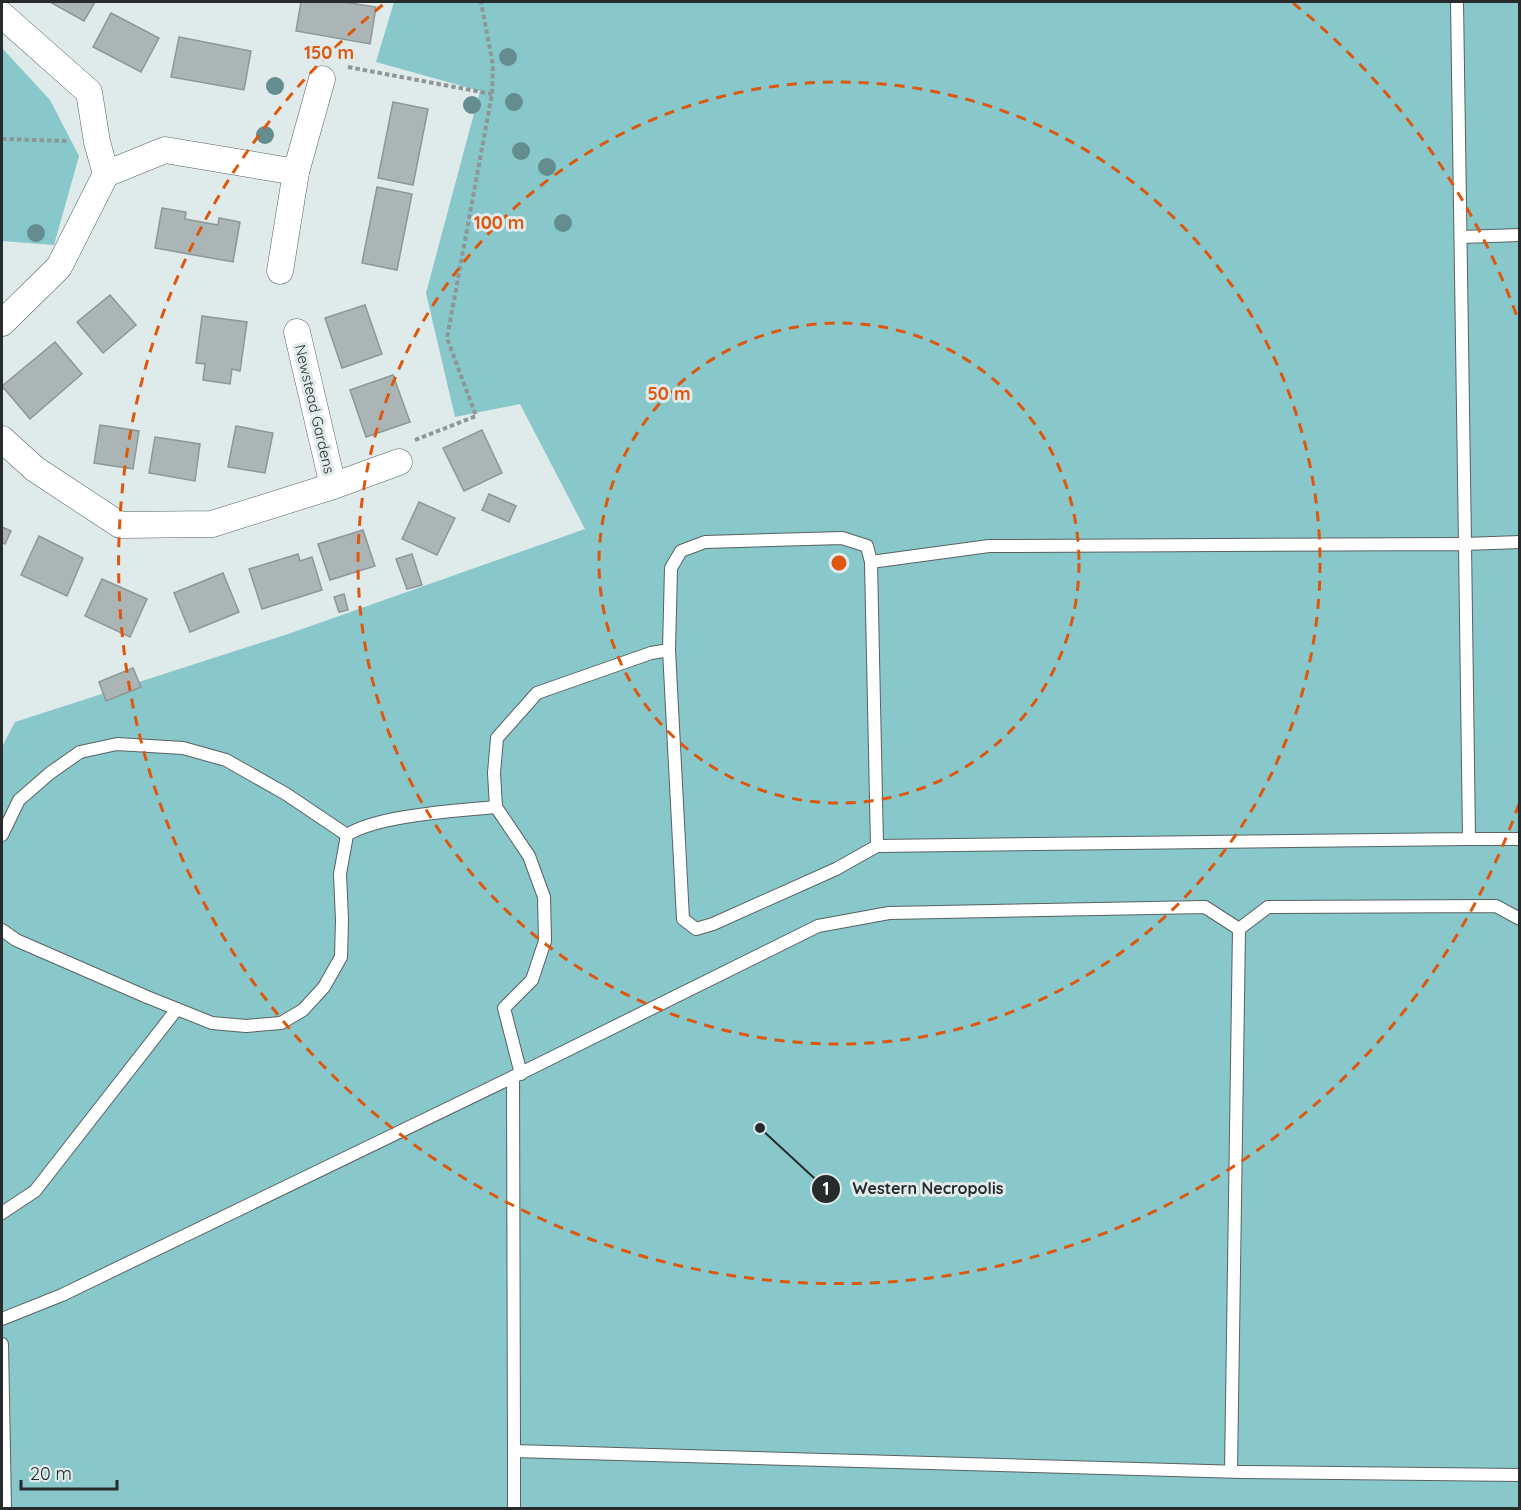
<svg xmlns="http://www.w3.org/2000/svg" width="1521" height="1510" font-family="Quicksand,sans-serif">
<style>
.green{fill:#88c7ca}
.building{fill:#abb5b6;stroke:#8d9797;stroke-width:1.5}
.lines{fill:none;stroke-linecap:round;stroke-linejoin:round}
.service-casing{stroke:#586262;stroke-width:14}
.minor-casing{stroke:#586262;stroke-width:27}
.path{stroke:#8e9696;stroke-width:4;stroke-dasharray:4.5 3;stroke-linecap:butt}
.service{stroke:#fff;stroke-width:12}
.minor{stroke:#fff;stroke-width:26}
.tree{fill:#648d8f}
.ring{fill:none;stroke:#de570e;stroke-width:3;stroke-dasharray:10 8}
.labels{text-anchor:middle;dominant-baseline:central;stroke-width:6;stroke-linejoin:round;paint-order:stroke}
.street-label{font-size:15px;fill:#272b2b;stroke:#dfeaea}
.centre{fill:#de570e;stroke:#dfeaea;stroke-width:3}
.ring-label{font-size:18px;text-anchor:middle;font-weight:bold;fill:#de570e;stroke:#dfeaea;stroke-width:6;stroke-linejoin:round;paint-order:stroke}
.leader{fill:none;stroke:#272b2b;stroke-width:2}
.callout-dot{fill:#272b2b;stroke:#dfeaea;stroke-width:2}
.mark-label{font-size:18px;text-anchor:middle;font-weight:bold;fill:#fff}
.callout-label{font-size:16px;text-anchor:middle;font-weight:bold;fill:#272b2b;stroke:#dfeaea;stroke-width:6;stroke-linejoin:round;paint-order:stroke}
</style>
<rect width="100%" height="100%" fill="#dfeaea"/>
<g class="green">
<polygon points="394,2 1519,2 1519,1508 2,1508 2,747 15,722 291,633 585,529 520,404 455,417 426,293 480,91 376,62"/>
<polygon points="2,48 50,100 79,156 54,245 2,241"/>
</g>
<g class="building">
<polygon points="50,2 95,2 84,21"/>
<polygon points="301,2 344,2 376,7 370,44 296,31"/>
<polygon points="111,13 159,38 141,72 93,47"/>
<polygon points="179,37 251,51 244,90 171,77"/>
<polygon points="393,102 428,109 413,185 378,178"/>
<polygon points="377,187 412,194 397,270 362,263"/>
<polygon points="162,208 186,212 185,219 218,225 219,218 240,222 233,262 155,248"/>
<polygon points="110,295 136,325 103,353 77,322"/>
<polygon points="365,305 382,354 342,368 325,318"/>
<polygon points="202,316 247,322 240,371 232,369 230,384 203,380 205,364 196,363"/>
<polygon points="55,342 82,374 30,419 2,386"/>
<polygon points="393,375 410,422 366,437 350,390"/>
<polygon points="100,425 139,431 133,469 94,463"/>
<polygon points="236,426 273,433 265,473 228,467"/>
<polygon points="482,430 502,473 464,491 443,448"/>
<polygon points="155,437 200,444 195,481 149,473"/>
<polygon points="489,494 516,506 509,522 482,510"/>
<polygon points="419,502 455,518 437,555 402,539"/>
<polygon points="2,527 11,531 5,544 2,542"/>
<polygon points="363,530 375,566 330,580 318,544"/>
<polygon points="39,536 83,558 67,596 21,575"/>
<polygon points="298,554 300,561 312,557 322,590 262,609 249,569"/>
<polygon points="412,554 422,585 407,589 396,559"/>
<polygon points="223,573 239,612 190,632 174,593"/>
<polygon points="102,579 147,599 130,637 85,616"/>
<polygon points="344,594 348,610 339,612 334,597"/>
<polygon points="133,668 141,687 106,701 99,682"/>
</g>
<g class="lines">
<g class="service-casing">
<g id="service">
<polyline points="1457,2 1465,544 1520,542"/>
<polyline points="1461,237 1520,235"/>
<polyline points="871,562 989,546 1465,544 1469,839 877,846"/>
<polyline points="2,835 19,800 50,773 80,752 117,744 183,748 226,760 286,794 347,835"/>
<polyline points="1469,839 1520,839"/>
<polyline points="1239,929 1268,907 1496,906 1520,919"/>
<path d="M 2,930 L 16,940 L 147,997 L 212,1023 L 246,1026 L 281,1023 L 303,1010 L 324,987 L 341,957 L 342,920 L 340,874 L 347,835 C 378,815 457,811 496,807"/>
<polyline points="521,1074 504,1008 532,980 545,941 544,897 529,856 496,807 494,773 497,738 537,693 651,653 669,650 671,568 681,551 705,542 842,538 867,546 871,562 877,846 836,869 713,924 696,929 683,919 669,650"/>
<polyline points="2,1213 35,1191 177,1009"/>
<polyline points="2,1319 62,1295 513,1077"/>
<polyline points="2,1344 5,1508"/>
<polyline points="1231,1471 1239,929 1205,907 889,913 818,926 513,1077 514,1451 1242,1472 1520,1475"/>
<polyline points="514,1508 514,1451"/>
</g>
</g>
<g class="minor-casing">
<g id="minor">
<polyline points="2,15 89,92 97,142 106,174 59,267 2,323"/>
<polyline points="106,174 165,150 296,172"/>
<polyline points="280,271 296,172 322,79"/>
<polyline points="297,332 333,486"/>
<polyline points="2,439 35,469 120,525 212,524 333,486 399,462"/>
</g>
</g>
<g class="path">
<polyline points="348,67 492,94"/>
<polyline points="2,139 67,141"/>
<polyline points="415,440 476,416 447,338 492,94 493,65 481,2"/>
</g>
<use href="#service" class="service"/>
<use href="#minor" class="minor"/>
</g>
<g class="tree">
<circle cx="508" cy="57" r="9"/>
<circle cx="275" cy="86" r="9"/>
<circle cx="514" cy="102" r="9"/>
<circle cx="472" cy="105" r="9"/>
<circle cx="265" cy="135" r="9"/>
<circle cx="521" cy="151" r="9"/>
<circle cx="547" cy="167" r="9"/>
<circle cx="563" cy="223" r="9"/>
<circle cx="36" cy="233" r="9"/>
</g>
<g class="ring">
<circle cx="839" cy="563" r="240"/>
<circle cx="839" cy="563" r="481"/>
<path d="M1519 804A721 721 0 1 1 385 3M1293 3A721 721 0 0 1 1519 322"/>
</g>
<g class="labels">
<g class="street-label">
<text transform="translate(315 409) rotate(77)">Newstead Gardens</text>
</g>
</g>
<circle cx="839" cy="563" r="9" class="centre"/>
<g class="ring-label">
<text x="329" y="59">150 m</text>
<text x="499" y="229">100 m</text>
<text x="669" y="400">50 m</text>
</g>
<path class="leader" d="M760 1128L826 1189"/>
<g class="callout-dot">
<circle cx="760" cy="1128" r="6"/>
<circle cx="826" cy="1189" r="15"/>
</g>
<g class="mark-label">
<text x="826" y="1195">1</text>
</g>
<g class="callout-label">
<text x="928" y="1194">Western Necropolis</text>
</g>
<rect width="1521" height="1510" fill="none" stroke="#272b2b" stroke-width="6"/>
<path d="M21 1480v9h96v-9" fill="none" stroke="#272b2b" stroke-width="3"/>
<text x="30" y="1480" font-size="18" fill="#272b2b" stroke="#dfeaea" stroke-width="4.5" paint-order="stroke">20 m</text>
</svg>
